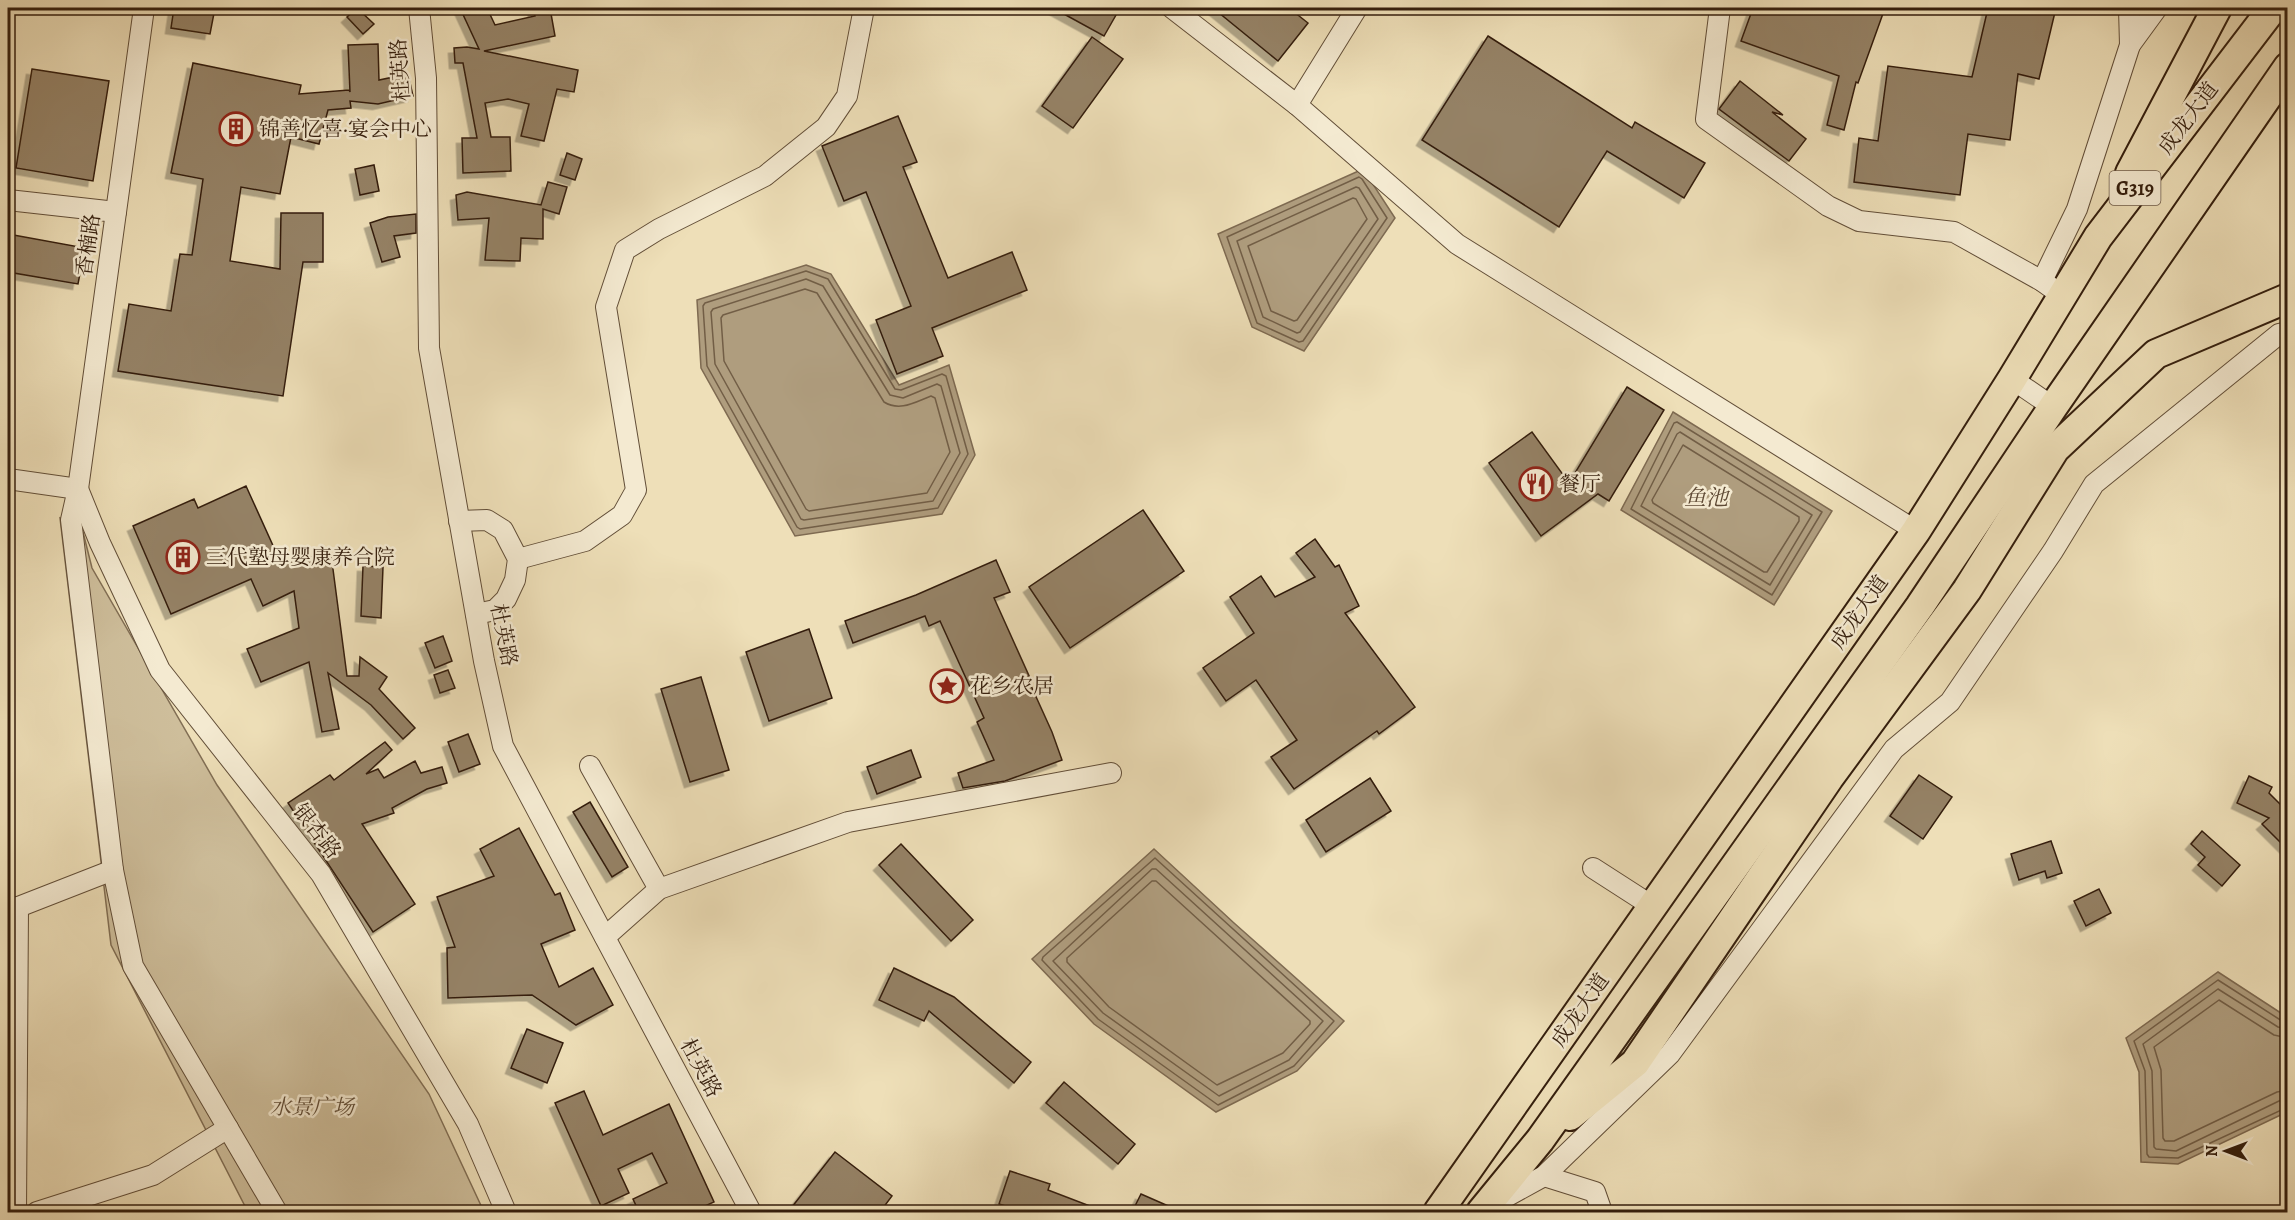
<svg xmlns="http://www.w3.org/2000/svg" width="2295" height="1220" font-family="Alegreya,'Noto Serif SC',serif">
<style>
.green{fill:#cebe9b;stroke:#816e54;stroke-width:1.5}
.water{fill:#af9d7e;stroke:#7e6a51;stroke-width:1.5}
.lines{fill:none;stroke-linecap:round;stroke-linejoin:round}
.shore{stroke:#725e46;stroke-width:1.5}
.building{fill:#958266;stroke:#341e0d;stroke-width:1.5;filter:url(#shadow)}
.minor-casing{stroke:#624e38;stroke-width:22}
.highway-casing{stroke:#341e0d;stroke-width:32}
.minor{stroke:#f4ead1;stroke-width:20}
.highway{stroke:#eedfb8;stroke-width:28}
.labels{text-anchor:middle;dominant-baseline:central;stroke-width:5;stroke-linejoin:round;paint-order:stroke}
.shield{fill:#f4ead1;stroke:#6e5b48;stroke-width:1.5}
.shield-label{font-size:20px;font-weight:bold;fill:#341e0d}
.street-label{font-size:21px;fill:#341e0d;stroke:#f4ead1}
.poi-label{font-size:21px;fill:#341e0d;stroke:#f4ead1;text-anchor:start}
.park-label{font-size:21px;font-style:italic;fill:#624e38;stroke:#f4ead1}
.water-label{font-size:22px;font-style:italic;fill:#5f4a35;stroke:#f4ead1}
</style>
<defs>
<filter id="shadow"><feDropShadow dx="-5.5" dy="5.5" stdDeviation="0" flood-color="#0004"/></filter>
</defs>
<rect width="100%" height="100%" fill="#eedfb8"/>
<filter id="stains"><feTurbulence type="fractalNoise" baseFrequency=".00333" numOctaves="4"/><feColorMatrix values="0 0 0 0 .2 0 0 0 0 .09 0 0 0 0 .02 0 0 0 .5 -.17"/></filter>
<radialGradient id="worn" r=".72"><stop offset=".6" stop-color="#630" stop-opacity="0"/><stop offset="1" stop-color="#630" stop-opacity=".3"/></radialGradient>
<polygon class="green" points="60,518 82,528 92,568 217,785 429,1094 484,1212 248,1212 111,945"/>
<g class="water">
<polygon points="1363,169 1395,218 1304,351 1252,327 1218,234"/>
<polygon points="806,265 831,274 899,385 949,365 975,455 942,514 795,536 701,368 697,300"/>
<polygon points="1673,412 1832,511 1774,605 1621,510"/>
<polygon points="1154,849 1234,923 1344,1021 1297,1071 1216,1112 1094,1024 1032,959"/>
<polygon points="2218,972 2287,1017 2287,1112 2178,1164 2141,1162 2139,1072 2126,1038"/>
</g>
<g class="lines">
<g class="shore">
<polygon points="1359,177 1362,179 1387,218 1303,341 1299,342 1257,323 1227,237"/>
<polygon points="1356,187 1359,188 1378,219 1300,332 1297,333 1263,317 1237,241"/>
<polygon points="1353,198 1356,199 1367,219 1297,320 1294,321 1271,311 1248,246"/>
<polygon points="806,271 828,279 895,389 901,390 942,374 946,376 968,454 938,508 800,529 797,527 707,366 703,306 705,303"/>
<polygon points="806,279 823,286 890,395 903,398 937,384 941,386 960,453 933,501 804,520 801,519 715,364 711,312 713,309"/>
<path d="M 805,289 L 817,293 L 884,402 C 900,412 915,402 931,396 L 935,398 L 950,452 L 927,493 L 809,511 L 806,509 L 724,361 L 721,318 L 723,315 Z"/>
<polygon points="1677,422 1822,512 1772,595 1631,509 1674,423"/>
<polygon points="1680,432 1812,515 1770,585 1641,506 1677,434"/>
<polygon points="1683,445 1799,517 1799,521 1767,572 1764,572 1653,503 1652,500"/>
<polygon points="1155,858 1334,1021 1294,1066 1218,1105 1098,1019 1042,960 1043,957"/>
<polygon points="1152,869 1156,869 1323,1021 1289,1060 1219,1096 1103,1013 1053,961"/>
<polygon points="1152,881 1156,881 1310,1021 1310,1024 1283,1053 1217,1085 1109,1007 1067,962 1067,958"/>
<polyline points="2288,1022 2282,1021 2218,980 2134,1041 2145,1071 2147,1154 2149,1157 2178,1158 2288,1107"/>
<polyline points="2288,1029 2278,1027 2218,989 2143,1044 2152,1071 2154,1147 2156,1149 2176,1151 2279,1101 2288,1099"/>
<polyline points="2288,1038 2274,1035 2219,1000 2154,1047 2161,1070 2163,1138 2165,1141 2174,1141 2277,1092 2288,1090"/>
</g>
</g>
<g class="building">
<polygon points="174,8 215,8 210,34 171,28"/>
<polygon points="357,8 374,24 363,34 347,17"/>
<polygon points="460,8 487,8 495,25 535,16 533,8 550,8 555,36 484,51 578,70 574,92 557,89 544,141 521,136 529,104 508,99 485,103 491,137 510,137 511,171 463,173 462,138 477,138 463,63 455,63 454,48 467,47 479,49"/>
<polygon points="1053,8 1120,8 1104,36"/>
<polygon points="1213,8 1289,8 1308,23 1278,61"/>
<polygon points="1753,8 1885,8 1858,83 1856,82 1844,130 1827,125 1839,76 1741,41"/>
<polygon points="1988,8 2056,8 2039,79 2018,74 2010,140 1968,134 1960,195 1854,182 1859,138 1878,141 1888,66 1972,77"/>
<polygon points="1488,36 1632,128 1635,122 1705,163 1684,198 1607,151 1559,227 1422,140"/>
<polygon points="1092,37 1123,59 1073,128 1042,106"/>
<polygon points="378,44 379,80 408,74 413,96 378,104 350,101 351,108 328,110 319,144 291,137 280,194 241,187 230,261 280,269 281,213 323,213 323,262 303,262 283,396 118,371 129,304 171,311 180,254 192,255 203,179 171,173 193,63 301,85 299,94 349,90 350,92 348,45"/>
<polygon points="32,69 109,81 93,181 16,168"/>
<polygon points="1740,81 1783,115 1772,112 1806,139 1789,161 1719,109"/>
<polygon points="898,116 917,162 903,167 948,278 1012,252 1027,290 932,328 943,356 897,374 876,320 911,306 866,192 844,201 822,146"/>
<polygon points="567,153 582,159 575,180 560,175"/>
<polygon points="374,165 379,191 360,195 355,169"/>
<polygon points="548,182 567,187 559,214 543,209 543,239 521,238 520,261 485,260 489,218 458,220 456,195 467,192 541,205"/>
<polygon points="416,214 416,233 394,236 400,257 382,262 370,223 388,217"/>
<polygon points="8,234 85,248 78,284 8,272"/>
<polygon points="1627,387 1664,410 1609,501 1598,494 1541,536 1489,463 1532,432 1569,483"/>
<polygon points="246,486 280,561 331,554 347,676 359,676 360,657 387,677 379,689 415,728 403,739 371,705 328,673 339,729 322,732 309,662 261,682 247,649 299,628 294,591 263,606 251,579 171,614 133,526 194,499 198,508"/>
<polygon points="1143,510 1184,571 1070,648 1029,587"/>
<polygon points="1315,539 1335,567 1339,565 1359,606 1345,613 1415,707 1379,734 1377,731 1294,789 1271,757 1297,740 1256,680 1226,701 1203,668 1254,633 1230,597 1261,576 1275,597 1315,577 1296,553"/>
<polygon points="996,560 1010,592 994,598 1030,678 1028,679 1052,732 1062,760 1005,781 963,788 958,773 994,760 977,722 984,718 940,621 929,626 925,616 853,643 845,621 916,595"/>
<polygon points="363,566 383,567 381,618 361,616"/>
<polygon points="809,629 832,698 769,721 746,652"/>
<polygon points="443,636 452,661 435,668 425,643"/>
<polygon points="448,670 455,688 440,693 434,675"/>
<polygon points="701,677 729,770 690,782 661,689"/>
<polygon points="468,734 480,764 459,772 448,742"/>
<polygon points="385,742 392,750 366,774 378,769 384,778 415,761 421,773 442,767 447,783 427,789 392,808 394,813 362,824 415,904 373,932 288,803 330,775 334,780"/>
<polygon points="911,750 921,777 877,794 867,767"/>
<polygon points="1919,775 1952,797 1923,839 1890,816"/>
<polygon points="2249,776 2272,787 2269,793 2281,805 2288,799 2288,850 2262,824 2269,818 2237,803"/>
<polygon points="1370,778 1391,811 1326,852 1306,820"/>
<polygon points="590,802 628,867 612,877 573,812"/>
<polygon points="519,828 555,895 560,893 575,930 541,944 559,987 593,968 613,1005 576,1025 532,995 448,998 447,948 455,947 437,897 494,876 480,849"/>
<polygon points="2202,831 2240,865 2222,886 2198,865 2205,857 2191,844"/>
<polygon points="2051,841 2062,873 2047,878 2045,871 2019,880 2011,854"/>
<polygon points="901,844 973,920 951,941 879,865"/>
<polygon points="2099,889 2111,913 2086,926 2074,901"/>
<polygon points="894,968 954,997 1031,1062 1014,1083 929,1011 924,1021 879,1000"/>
<polygon points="527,1029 563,1043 547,1083 511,1068"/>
<polygon points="1064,1082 1135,1144 1118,1164 1046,1103"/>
<polygon points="584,1091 603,1135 669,1104 714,1202 692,1212 639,1212 633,1199 667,1183 652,1153 618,1169 629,1193 601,1206 555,1103"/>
<polygon points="835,1152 892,1196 880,1212 788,1212"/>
<polygon points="1010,1171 1050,1184 1048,1190 1103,1211 1103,1212 1025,1212 999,1204"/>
<polygon points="1141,1194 1182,1212 1132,1212"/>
</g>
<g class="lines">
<g class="minor-casing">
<g id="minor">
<polyline points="144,8 78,489 71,520 113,870 133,966 277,1212"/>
<polyline points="419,8 426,78 429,348 484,661 503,746 751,1212"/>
<polyline points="1172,8 1297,105"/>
<polyline points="1357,8 1297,105 1457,244 1916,531"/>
<polyline points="1720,8 1706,119 1828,206 1859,221 1954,232 2042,281 2063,296"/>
<polyline points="2130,45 2157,8"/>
<polyline points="8,200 116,212"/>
<polyline points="2042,281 2077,209 2130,45 2129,8"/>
<polyline points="2012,379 2053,407"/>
<polyline points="8,479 78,489"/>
<polyline points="78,489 100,543 160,670 321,874 468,1124 506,1212"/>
<polyline points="459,521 487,520 503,530 518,559 515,580 506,599 495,610 476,614"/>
<polyline points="518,559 585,541 622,515 636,490 606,307 625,250 659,229 765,176 826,127 847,96 864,8"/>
<polyline points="590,766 659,889"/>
<polyline points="1593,868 1652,906"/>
<polyline points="8,911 113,870"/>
<polyline points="605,937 659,889 848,822 1111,773"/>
<polyline points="1544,1176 1595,1192 1602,1212"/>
<polyline points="1495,1203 1544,1176 1670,1054 1894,749 1950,702 2053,551 2094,484 2279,334 2288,332"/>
<polyline points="16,1212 18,907"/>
<polyline points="37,1212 153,1175 228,1128"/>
</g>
</g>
<g class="highway-casing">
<g id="highway">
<polyline points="2130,173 2217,8"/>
<polyline points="1570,1116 1635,1063 1829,778 1967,590 2055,449 2156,354 2288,298"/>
<polyline points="1438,1212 1916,531 2012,379 2098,237 2273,8"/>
<polyline points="1481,1212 1540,1140 1920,606 2053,407 2288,67"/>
</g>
</g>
<use href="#minor" class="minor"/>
<use href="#highway" class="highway"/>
</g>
<defs>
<g id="building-ring" transform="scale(1.725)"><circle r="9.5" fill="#f4ead1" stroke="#8f2418" stroke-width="1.5"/><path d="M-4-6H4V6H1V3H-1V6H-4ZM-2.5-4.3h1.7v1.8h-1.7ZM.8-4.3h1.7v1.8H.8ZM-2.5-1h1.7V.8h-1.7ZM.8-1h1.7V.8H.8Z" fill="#8f2418"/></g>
<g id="restaurant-ring" transform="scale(1.725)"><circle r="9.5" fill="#f4ead1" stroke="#8f2418" stroke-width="1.5"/><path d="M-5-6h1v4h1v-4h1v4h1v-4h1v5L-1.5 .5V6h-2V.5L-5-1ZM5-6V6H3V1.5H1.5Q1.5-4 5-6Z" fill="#8f2418"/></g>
<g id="sight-ring" transform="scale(1.725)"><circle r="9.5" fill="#f4ead1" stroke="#8f2418" stroke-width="1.5"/><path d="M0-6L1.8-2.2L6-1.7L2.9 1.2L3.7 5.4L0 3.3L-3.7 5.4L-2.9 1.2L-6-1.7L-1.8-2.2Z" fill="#8f2418"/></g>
</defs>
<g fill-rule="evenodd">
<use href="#building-ring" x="236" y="129"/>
<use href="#restaurant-ring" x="1536" y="484"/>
<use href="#building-ring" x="183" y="557"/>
<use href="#sight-ring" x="947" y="686"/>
</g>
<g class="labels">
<rect class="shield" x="2109.5" y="171" width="51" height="34" rx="4.5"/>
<g class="shield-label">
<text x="2135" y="188">G319</text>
</g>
<g class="street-label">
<text transform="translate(400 70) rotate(-94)">杜英路</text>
<text transform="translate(2188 118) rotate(-53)">成龙大道</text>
<text transform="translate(88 245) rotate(-82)">香楠路</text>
<text transform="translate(1859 612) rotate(-55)">成龙大道</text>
<text transform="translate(504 635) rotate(79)">杜英路</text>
<text transform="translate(317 831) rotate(52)">银杏路</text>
<text transform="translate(1580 1010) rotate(-55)">成龙大道</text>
<text transform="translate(701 1068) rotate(62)">杜英路</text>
</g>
<g class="poi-label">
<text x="259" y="129">锦善忆喜·宴会中心</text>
<text x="1559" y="484">餐厅</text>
<text x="206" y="557">三代塾母婴康养合院</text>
<text x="970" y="686">花乡农居</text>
</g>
<g class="park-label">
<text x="312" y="1107">水景广场</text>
</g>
<g class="water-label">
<text x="1706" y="498">鱼池</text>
</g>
</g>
<rect width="2295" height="1220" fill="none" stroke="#eedfb8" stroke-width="30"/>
<rect x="9" y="9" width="2277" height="1202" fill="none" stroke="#341e0d" stroke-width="3"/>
<rect x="15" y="15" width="2265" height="1190" fill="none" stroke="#341e0d" stroke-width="1.5"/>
<g transform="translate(2226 1151) rotate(270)" stroke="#f4ead1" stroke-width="4.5" paint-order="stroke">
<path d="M0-4.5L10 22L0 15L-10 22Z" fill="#341e0d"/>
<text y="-9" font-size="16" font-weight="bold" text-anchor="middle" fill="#341e0d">N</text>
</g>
<rect width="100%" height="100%" filter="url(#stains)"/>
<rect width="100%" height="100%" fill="url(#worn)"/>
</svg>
